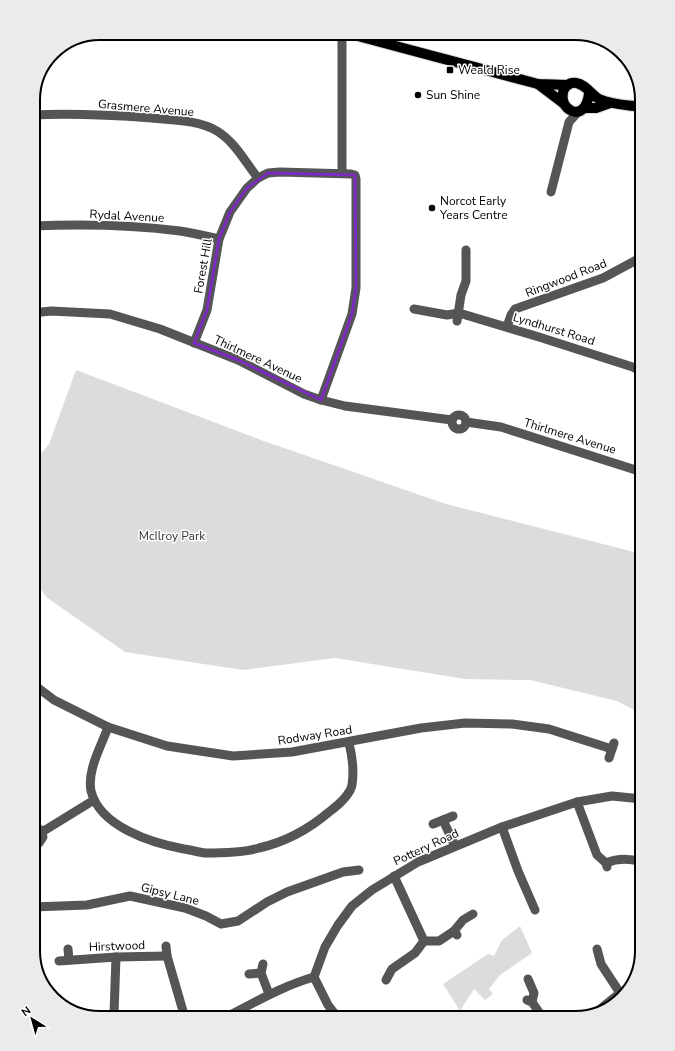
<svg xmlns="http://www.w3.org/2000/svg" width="675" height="1051" font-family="'Nunito Sans',sans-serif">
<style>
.green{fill:#dcdcdc}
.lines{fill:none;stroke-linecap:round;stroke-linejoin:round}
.major-casing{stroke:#dbdbdb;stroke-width:12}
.minor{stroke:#555;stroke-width:9}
.major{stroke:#000;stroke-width:10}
.marked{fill:none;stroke:#7b2cbf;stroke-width:3;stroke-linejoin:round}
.poi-dot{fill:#000;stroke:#fff;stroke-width:1.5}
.labels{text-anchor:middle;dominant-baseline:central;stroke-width:3;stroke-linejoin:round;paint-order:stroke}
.poi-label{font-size:12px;fill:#000;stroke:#fff;text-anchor:start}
.street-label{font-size:12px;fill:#000;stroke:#fff}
.park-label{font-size:12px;fill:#333;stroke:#fff}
.rim{fill:none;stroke:#000;stroke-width:2}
</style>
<rect width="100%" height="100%" fill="#fff"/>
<g class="green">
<polygon points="76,370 261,440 446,504 642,554 642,714 617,701 530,680 465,679 335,658 243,670 125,652 46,597 33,577 33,463 49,444"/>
<polygon points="520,926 532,953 500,975 489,989 493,994 485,1000 474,989 460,1011 443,984 488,954 494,956 502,940"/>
</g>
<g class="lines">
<g class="major-casing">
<g id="major">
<polyline points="354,35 538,84 568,85"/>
<polyline points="538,84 563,103"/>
<path d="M 589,91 C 589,100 584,116 572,111 C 557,105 561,81 576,83 C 585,84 592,95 599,99 C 613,105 628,105 642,107"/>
<polyline points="584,108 596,108 610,103"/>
</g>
</g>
<g class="minor">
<path d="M 33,115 C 73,113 112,115 152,118 C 172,120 199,120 217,131 C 235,142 245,162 258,178"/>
<polyline points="342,173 342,35"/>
<polyline points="551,192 569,122 579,111"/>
<path d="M 33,226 C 81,224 133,225 180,231 C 193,233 206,236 219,239"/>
<polyline points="414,309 447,315 459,313 539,337 642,370"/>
<polyline points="33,313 51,311 110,314 160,329 238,360 304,394 321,400 345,406 452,420"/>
<polyline points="457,321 461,295 466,281 466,250"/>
<polyline points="507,327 511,315 515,309 603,278 642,257"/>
<polyline points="194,343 207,310 219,239 230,212 247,188 258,178 268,173 280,172 351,174 355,175 356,179 356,288 352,314 321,400"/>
<polyline points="636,369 639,361 642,358"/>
<circle cx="459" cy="422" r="7"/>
<polyline points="466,422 501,427 642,472"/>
<polyline points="33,684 54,700 108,727 167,746 233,756 292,752 421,728 465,723 512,724 549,729 612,749"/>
<path d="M 108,727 C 101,747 87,770 91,791 C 100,827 152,843 184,849 C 191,850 198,852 205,853 C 220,853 245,852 259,848 C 285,842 309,829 329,812 C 337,806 350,795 352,785 C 354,772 352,755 349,743"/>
<polyline points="609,758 614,743"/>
<polyline points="577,802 597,855 606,863 607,867"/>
<polyline points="443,820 455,846"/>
<polyline points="433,824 453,816"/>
<polyline points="502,827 518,871 535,910"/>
<polyline points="42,832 94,800"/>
<polyline points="33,843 39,843 43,837 41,830 36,829 33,829"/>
<path d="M 606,863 C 618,858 628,858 641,862 L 640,871"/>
<polyline points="394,876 424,941 439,941 454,931"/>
<polyline points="33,907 87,905 130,896 185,908 206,916 221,924 238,921 267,902 287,892 343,872 359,870"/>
<polyline points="457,935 454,931 463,920 473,914"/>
<polyline points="166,946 167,956 185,1018"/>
<polyline points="68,949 69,960"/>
<polyline points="597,949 601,964 620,993"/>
<polyline points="59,961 116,957 167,956"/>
<polyline points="263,964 261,973 269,994"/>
<polyline points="249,974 261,973"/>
<polyline points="314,977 325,947 338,925 352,906 372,890 418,862 502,827 577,802 612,796 642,799"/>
<polyline points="314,977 328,1005 338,1018"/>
<polyline points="386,980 392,969 415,953 424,941"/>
<polyline points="527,1000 532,1002 534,993 528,979"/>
<polyline points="532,1002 543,1018"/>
<polyline points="114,1014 116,957"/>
<polyline points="594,1014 620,993 631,987"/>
<path d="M 224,1018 C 254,1003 282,986 314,977"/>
</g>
<use href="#major" class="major"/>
</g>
<path class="marked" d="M 268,173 L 355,175 L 356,288 L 352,314 L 321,400 L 238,360 L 194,343 L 207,310 L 219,239 L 230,212 L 247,188 Z"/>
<g class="poi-dot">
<rect x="446" y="66" width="8" height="8" rx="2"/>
<circle cx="418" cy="95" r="4"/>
<circle cx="432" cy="208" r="4"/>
</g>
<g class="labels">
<g class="poi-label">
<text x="458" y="70">Weald Rise</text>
<text x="426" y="95">Sun Shine</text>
<text x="440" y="201">Norcot Early<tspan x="440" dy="14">Years Centre</tspan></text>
</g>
<g class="street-label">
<text transform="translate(146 108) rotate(5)">Grasmere Avenue</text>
<text transform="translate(127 216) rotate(3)">Rydal Avenue</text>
<text transform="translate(203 266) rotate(-80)">Forest Hill</text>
<text transform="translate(566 278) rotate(-21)">Ringwood Road</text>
<text transform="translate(554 329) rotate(17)">Lyndhurst Road</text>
<text transform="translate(258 359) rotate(25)">Thirlmere Avenue</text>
<text transform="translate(570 436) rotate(17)">Thirlmere Avenue</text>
<text transform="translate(315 735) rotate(-9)">Rodway Road</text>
<text transform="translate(426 847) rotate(-25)">Pottery Road</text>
<text transform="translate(170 894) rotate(14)">Gipsy Lane</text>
<text transform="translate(117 946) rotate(-2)">Hirstwood</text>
</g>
<g class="park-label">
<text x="172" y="536">McIlroy Park</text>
</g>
</g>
<path d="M0 0H675V1051H0ZM100 40H575A60 60 0 0 1 635 100V951A60 60 0 0 1 575 1011H100A60 60 0 0 1 40 951V100A60 60 0 0 1 100 40Z" fill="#ebebeb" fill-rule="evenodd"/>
<path class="rim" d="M100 40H575A60 60 0 0 1 635 100V951A60 60 0 0 1 575 1011H100A60 60 0 0 1 40 951V100A60 60 0 0 1 100 40Z"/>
<g transform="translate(32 1019) rotate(323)" stroke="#ffffff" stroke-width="3" paint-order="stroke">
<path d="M0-3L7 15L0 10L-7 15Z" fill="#000000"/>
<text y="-6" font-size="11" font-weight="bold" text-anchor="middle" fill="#000000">N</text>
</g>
</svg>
